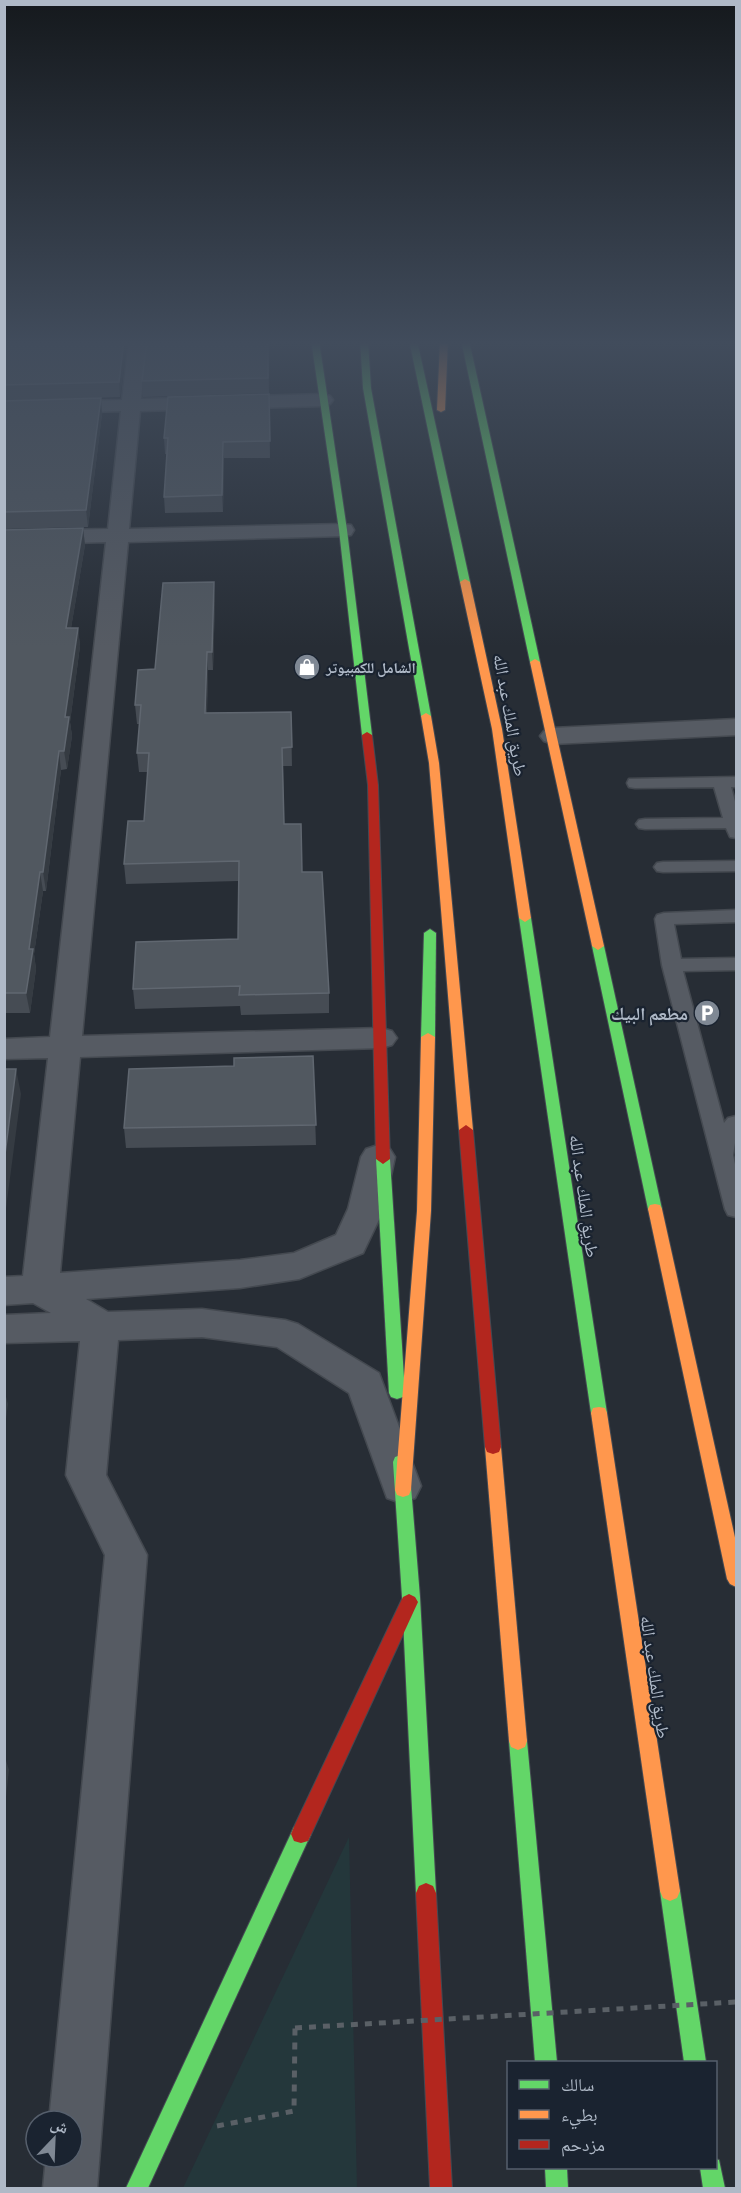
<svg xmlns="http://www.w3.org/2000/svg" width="741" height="2193" font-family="Commissioner,'Noto Naskh Arabic',sans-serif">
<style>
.green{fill:#24373b}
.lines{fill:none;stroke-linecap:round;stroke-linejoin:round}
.lane-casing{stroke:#444950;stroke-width:3}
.street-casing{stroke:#444950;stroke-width:3}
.fast-casing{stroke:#444952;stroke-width:2}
.slow-casing{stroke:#444952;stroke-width:2}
.jam-casing{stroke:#444952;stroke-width:2}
.path{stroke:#5a6066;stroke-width:5;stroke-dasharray:7 7;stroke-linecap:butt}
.lane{fill:#565b63;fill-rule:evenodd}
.street{fill:#565b63;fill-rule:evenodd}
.fast{fill:#63d668;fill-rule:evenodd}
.slow{fill:#ff974d;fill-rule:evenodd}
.jam{fill:#b3261e;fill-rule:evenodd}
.path-bridge{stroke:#5a6066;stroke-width:5;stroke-dasharray:7 7;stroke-linecap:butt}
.wall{fill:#464c54}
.shaded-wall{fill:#353b42}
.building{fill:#515860;stroke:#606770;stroke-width:1.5}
.labels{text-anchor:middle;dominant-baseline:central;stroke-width:4.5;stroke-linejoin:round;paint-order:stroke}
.far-poi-label{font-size:15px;font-weight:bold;fill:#afb9c7;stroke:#1a2330;text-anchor:start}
.street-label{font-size:18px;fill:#afb9c7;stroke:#1a2330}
.poi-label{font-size:18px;font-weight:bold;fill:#afb9c7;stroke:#1a2330;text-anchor:end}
</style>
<rect width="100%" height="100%" fill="#272d35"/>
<polygon class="green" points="349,1837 357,2188 183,2188"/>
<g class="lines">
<g class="lane-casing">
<g id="lane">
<polygon points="736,777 736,787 731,787 736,805 736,838 730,837 726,828 645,829 639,828 636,824 639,820 645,819 723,818 714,787 635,788 629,787 627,783 629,779"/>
<polygon points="736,861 736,871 663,872 657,871 654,867 657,863 663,862"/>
<polygon points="736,910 736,922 674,924 681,959 736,958 736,970 683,971 724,1123 728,1118 736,1116 736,1137 733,1155 736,1169 736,1217 728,1215 725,1209 662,965 655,919 657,915 664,913"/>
</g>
</g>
<g class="street-casing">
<g id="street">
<polygon points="129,340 147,340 141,399 323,394 330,396 333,400 330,404 323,406 140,411 129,529 343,524 351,525 354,530 351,535 343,536 128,542 82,1036 381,1028 392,1031 397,1038 392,1045 381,1048 80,1057 60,1273 240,1260 294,1253 336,1235 348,1209 361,1157 366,1149 378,1145 390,1149 395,1157 384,1209 363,1253 299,1279 240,1288 86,1299 108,1312 202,1309 285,1320 298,1324 379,1373 421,1486 415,1498 401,1503 387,1498 349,1393 277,1347 202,1337 118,1340 106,1475 147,1555 97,2188 43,2188 46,2157 72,2157 72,2121 49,2121 105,1555 66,1475 80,1341 4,1343 4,1315 51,1313 33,1303 4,1305 4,1277 23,1276 48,1058 4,1059 4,1039 50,1037 106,542 4,545 4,531 108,529 121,411 4,415 4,403 122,400"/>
<polygon points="736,719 736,735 553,744 544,741 540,736 544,731 553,728"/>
</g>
</g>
<g class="fast-casing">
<g id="fast">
<polygon points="311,340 319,340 347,530 372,735 367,738 362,735 339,530"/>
<polygon points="360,340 368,340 371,388 431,716 426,719 421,716 363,388"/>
<polygon points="409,340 417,340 470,582 465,585 460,582"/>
<polygon points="461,340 469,340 540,662 535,665 530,662"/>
<polygon points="525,914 531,918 607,1413 605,1418 599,1419 593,1418 591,1413 519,918"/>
<polygon points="430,929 436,933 435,1037 428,1041 421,1037 424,933"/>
<polygon points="598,942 604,946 662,1209 660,1213 650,1213 648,1209 592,946"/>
<polygon points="383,1154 390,1159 405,1393 403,1397 397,1399 391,1397 389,1393 376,1159"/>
<polygon points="401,1455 407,1457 409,1462 420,1597 436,1893 433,1900 426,1903 419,1900 416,1893 402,1597 393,1462 395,1457"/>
<polygon points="518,1732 525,1735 527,1741 557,2062 535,2062 509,1741 511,1735"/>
<polygon points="301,1825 308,1827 311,1834 148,2188 126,2188 294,1827"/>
<polygon points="670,1881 677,1884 680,1891 706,2062 684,2062 660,1891 663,1884"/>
<polygon points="716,2159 719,2160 725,2188 703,2188 700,2168 716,2168"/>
<polygon points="545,2168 567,2168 568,2188 546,2188"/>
</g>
</g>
<g class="slow-casing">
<g id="slow">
<polygon points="440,340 448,340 445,410 441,412 437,410"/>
<polygon points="465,579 470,582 502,729 531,918 525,922 519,918 492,729 460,582"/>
<polygon points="535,659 540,662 604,946 598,950 592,946 530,662"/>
<polygon points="426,713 431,716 439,763 473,1130 466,1135 459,1130 429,763 421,716"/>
<polygon points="428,1033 435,1037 431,1211 411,1490 409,1495 403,1497 397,1495 395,1490 417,1211 421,1037"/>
<polygon points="655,1204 660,1205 662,1209 736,1542 736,1587 730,1584 727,1579 648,1209 650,1205"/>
<polygon points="599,1407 605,1408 607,1413 680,1891 677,1898 670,1901 663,1898 660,1891 591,1413 593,1408"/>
<polygon points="493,1440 499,1442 501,1447 527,1741 525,1747 518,1750 511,1747 509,1741 485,1447 487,1442"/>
</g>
</g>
<g class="jam-casing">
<g id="jam">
<polygon points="367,732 372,735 378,785 390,1159 383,1164 376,1159 368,785 362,735"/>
<polygon points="466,1125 473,1130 501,1447 499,1452 493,1454 487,1452 485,1447 459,1130"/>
<polygon points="409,1594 415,1597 418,1602 308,1841 301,1843 294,1841 291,1834 294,1827 403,1597"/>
<polygon points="426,1883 433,1886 436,1893 452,2188 430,2188 416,1893 419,1886"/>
</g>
</g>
<polyline class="path" points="217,2126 294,2111 295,2028"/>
<use href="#lane" class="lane"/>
<use href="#street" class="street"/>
<use href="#fast" class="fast"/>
<use href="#slow" class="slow"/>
<use href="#jam" class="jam"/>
<polyline class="path-bridge" points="295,2028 736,2002"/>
</g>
<g class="wall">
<polygon points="7,340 127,340 120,397 4,401 4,348"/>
<polygon points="268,340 269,393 143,397 142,381"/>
<polygon points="269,394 270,458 224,458 223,512 165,513 164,497 167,454 165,454 164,438"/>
<polygon points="4,401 102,414 88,527 4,529"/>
<polygon points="83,528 85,545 71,628 78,628 80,646 70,722 72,736 67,769 61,770 46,891 43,891 34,954 36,969 30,1013 4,1013 4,530"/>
<polygon points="215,599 213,670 208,670 207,713 291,712 292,766 283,766 284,824 302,872 329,993 329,1013 241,1015 240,1006 135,1009 133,989 238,939 238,881 126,884 124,864 144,821 148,772 139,772 137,753 140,724 137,724 135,705 155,669"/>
<polygon points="313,1056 316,1145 126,1148 124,1128 234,1066"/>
</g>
<g class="shaded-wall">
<polygon points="124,340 127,340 120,397 119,382"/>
<polygon points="101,398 102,414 88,527 86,510"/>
<polygon points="223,442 224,458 223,512 222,495"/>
<polygon points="83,528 85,545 68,646 66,628"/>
<polygon points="214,582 215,599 213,670 212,652"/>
<polygon points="78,628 80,646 70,722 72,736 67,769 64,751 65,717"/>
<polygon points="207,652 208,670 206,732 205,713"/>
<polygon points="59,751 61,770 46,891 43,872"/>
<polygon points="40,872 43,891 34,954 36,969 30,1013 26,993 29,949"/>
<polygon points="16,1069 21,1094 4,1224 4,1162"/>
<polygon points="4,1389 8,1404 4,1434"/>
<polygon points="4,1754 9,1770 4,1815"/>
</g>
<g class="building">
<polygon points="7,340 124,340 119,382 4,385 4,348"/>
<polygon points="147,340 268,340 268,378 142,381"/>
<polygon points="269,394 270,441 223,442 222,495 164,497 168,438 164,438 168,397"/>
<polygon points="101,398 86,510 4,512 4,401"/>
<polygon points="83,528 66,628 78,628 65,717 69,717 64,751 59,751 43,872 40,872 29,949 33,949 26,993 4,993 4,530"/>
<polygon points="214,582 212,652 207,652 205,713 291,712 292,747 282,748 284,824 301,824 302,872 322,872 329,993 239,995 240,986 133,989 136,942 238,939 239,861 124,864 128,821 144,821 149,753 137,753 141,705 135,705 138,670 155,669 163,583"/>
<polygon points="313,1056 316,1125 124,1128 129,1069 234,1066 234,1058"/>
<polygon points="4,1069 16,1069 4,1162"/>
</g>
<linearGradient id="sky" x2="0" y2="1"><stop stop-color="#15191d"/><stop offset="0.53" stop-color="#414c5c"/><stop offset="1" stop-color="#414c5c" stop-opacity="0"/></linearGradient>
<rect width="741" height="647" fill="url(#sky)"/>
<defs>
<g id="shop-disc" transform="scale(1.35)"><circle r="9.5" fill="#7f8894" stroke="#1a2330"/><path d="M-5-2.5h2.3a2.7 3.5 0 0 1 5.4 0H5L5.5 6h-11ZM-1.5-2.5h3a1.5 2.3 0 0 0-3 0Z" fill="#fff"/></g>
<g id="parking-disc" transform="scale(1.35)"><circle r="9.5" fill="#7f8894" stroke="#1a2330"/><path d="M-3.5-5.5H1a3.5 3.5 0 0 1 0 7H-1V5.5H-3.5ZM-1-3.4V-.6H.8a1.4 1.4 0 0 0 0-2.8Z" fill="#fff"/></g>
</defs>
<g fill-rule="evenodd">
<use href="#shop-disc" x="307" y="667"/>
<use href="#parking-disc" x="707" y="1013"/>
</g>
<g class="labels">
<g class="far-poi-label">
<text x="326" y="667">الشامل للكمبيوتر</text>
</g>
<g class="street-label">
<text transform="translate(511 715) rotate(80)">طريق الملك عبد الله</text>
<text transform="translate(585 1196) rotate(82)">طريق الملك عبد الله</text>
<text transform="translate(656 1677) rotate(82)">طريق الملك عبد الله</text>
</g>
<g class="poi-label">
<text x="688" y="1013">مطعم البيك</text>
</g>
</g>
<rect width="741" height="2193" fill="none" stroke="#afb9c7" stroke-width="12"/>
<rect x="507" y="2061" width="210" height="108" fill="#1a2330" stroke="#565f6c" stroke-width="1.5"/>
<rect x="519" y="2080" width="30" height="9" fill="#63d668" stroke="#565f6c" stroke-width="1.5"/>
<text x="561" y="2091" font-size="18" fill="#afb9c7">سالك</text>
<rect x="519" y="2110" width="30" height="9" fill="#ff974d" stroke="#565f6c" stroke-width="1.5"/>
<text x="561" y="2121" font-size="18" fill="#afb9c7">بطيء</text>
<rect x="519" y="2140" width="30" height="9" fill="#b3261e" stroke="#565f6c" stroke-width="1.5"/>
<text x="561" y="2151" font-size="18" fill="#afb9c7">مزدحم</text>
<g transform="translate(54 2139) rotate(23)"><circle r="28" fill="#1a2330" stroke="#565f6c" stroke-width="1.5"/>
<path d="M0-4.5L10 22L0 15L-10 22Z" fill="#7f8894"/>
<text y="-9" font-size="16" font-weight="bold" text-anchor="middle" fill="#afb9c7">ش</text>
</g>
</svg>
